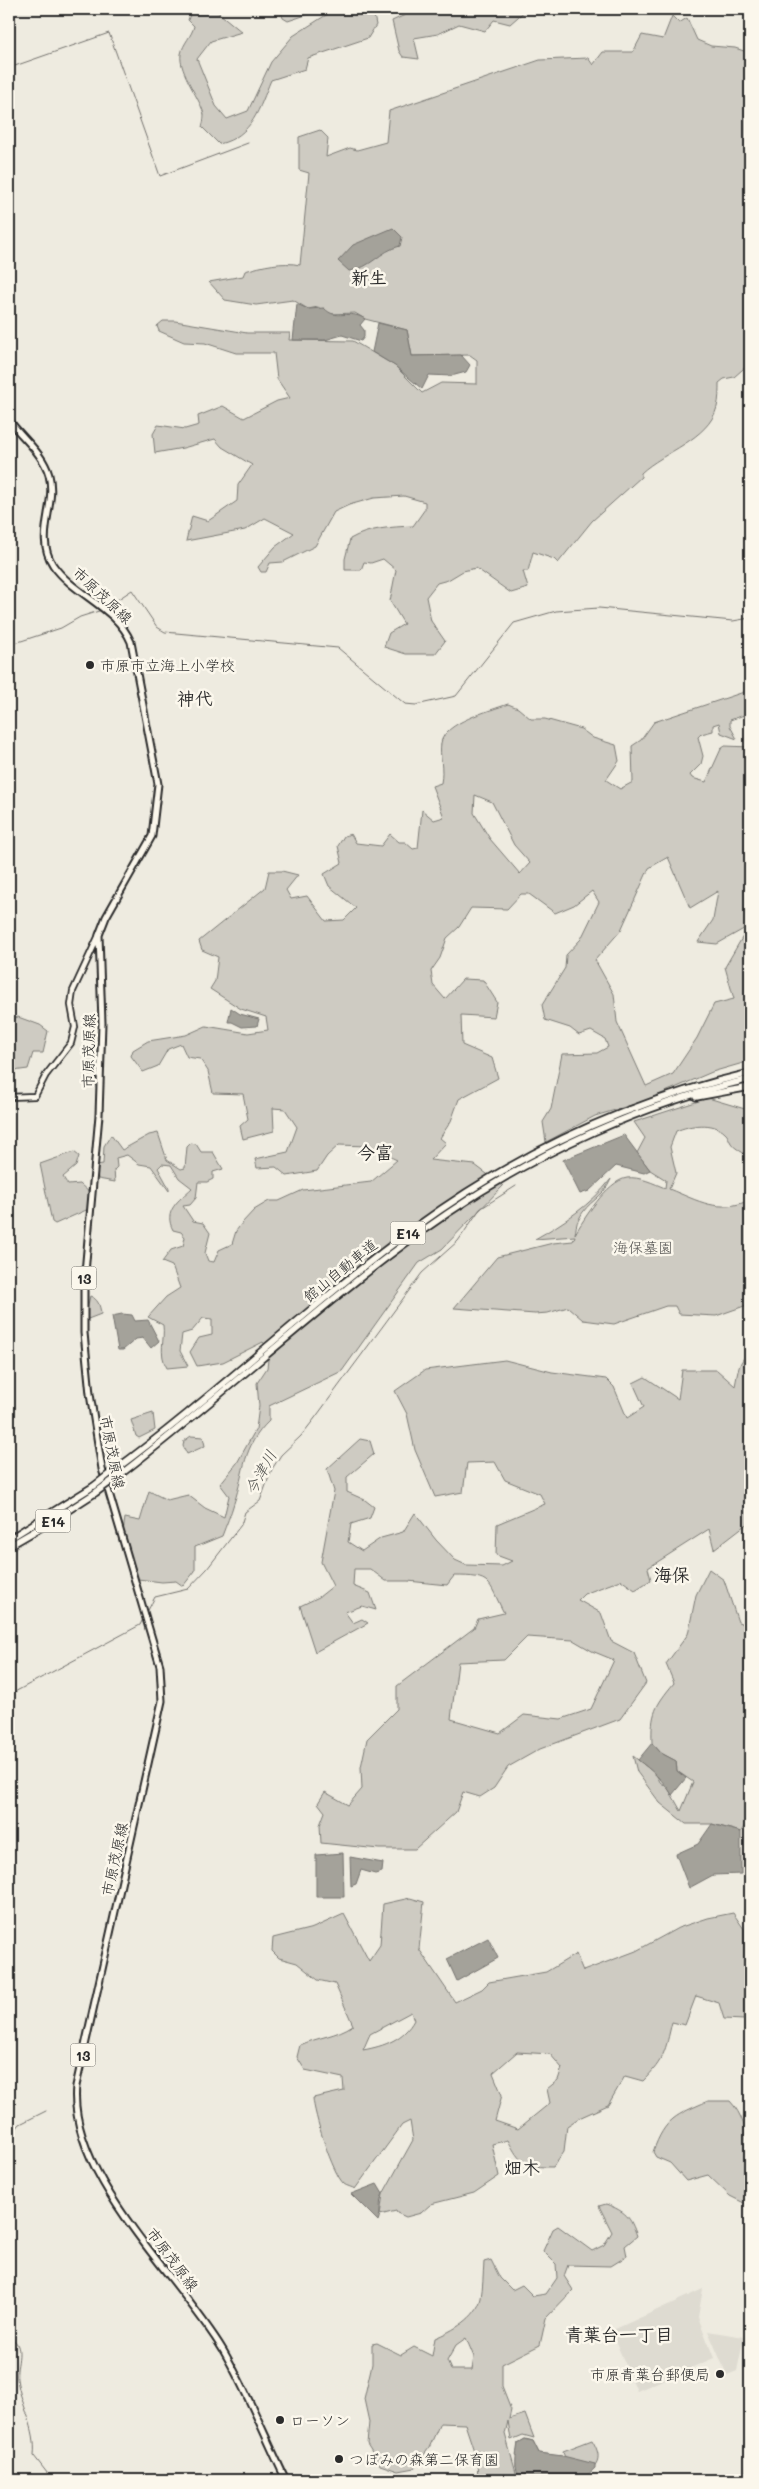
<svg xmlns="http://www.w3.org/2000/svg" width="759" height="2489" font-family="Mali,'Klee One',sans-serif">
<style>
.built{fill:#dedbd1}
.green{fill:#cecbc2;stroke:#7c7b76;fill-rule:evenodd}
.water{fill:#a4a29a;stroke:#74726e}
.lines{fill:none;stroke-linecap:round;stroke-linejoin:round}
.stream{stroke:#74726e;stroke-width:1}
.secondary-casing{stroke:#2b2b2b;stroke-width:8}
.primary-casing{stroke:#2b2b2b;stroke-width:9}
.motorway-casing{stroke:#2b2b2b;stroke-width:9}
.secondary{stroke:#fbf7ec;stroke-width:4.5}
.primary{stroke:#fbf7ec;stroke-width:5}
.motorway{stroke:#fbf7ec;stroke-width:5.5}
.motorway-bridge-casing{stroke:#2b2b2b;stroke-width:9;stroke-linecap:butt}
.motorway-bridge{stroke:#fbf7ec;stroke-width:5.5}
.poi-dot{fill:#2b2b2b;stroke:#fbf7ec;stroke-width:2}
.labels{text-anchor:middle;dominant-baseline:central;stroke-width:5;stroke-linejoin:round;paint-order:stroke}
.shield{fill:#fbf7ec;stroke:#696865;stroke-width:1}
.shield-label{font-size:14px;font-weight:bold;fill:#2b2b2b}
.street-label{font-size:15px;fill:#2b2b2b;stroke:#fbf7ec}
.poi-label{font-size:15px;fill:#2b2b2b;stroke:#fbf7ec;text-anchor:start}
.park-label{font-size:15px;fill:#545351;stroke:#fbf7ec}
.water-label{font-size:16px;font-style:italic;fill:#555552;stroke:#fbf7ec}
.quarter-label{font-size:18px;font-weight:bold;fill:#2b2b2b;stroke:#fbf7ec}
</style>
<rect width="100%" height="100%" fill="#eeebe0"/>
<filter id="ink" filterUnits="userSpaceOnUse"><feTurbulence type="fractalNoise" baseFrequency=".02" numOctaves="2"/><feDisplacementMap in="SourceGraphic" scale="10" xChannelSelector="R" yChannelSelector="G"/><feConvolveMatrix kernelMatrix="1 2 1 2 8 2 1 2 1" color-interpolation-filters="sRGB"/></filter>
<g filter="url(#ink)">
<g class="built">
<polygon points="703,2289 698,2317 714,2358 637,2391 611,2331"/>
<polygon points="708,2331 744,2337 737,2371 727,2375"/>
<polygon points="385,2471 402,2478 413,2474 432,2480 368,2480"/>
</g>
<g class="green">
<path d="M 192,9 L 214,9 L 242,32 L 211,41 L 197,59 L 216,106 L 227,119 L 248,111 L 271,62 L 293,36 L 334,10 L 374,15 L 376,25 L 368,38 L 308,58 L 305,69 L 271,80 C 259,108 253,136 219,144 L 202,127 C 203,124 204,119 204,115 C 202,101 178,72 181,54 C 183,43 192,36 194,26 L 188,20 Z"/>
<polygon points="280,9 324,9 288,21 283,18"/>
<polygon points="418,9 527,9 510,24 494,20 485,31 459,24 438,34 414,38 419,59 403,57 399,51 392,21"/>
<path d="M 672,16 L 679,23 L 687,18 L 697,40 L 711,46 L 735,48 L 750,53 L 750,363 L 734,377 L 724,379 L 719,383 C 719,391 719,400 717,407 C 709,439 663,452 641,473 L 641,477 L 592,521 L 558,563 L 554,559 L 533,552 L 528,571 L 523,571 L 528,588 L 511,593 L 476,568 L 463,571 L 448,580 L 437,583 L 426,597 L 431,621 L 445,641 L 435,654 L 406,654 L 384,647 L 389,633 L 404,624 L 390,601 L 396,570 L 383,559 L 371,563 L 364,562 L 361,570 L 345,570 L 345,559 L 350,539 C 369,528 391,527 413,526 L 425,509 L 425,502 L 404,496 L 374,498 L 349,505 L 334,512 L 315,546 L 283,562 L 270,563 L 266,572 L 261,572 L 258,567 L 275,547 L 294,533 L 265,518 L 245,530 L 186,541 L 192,516 L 208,521 L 237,501 L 238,485 L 252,465 L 222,447 L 215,439 L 183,448 L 155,453 L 153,434 L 158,425 L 185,429 L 199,425 L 198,416 L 223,406 L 244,418 L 277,401 L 290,398 L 277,379 L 274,353 L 236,353 L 205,343 L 184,342 L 159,331 L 157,326 L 163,321 L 175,321 L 247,333 L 290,333 L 289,340 L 353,341 L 395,366 L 422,393 L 441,383 L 477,384 L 477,360 L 470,355 L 412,356 L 407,330 L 365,319 L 355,313 L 329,314 L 318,307 L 308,309 L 293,300 L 256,305 L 225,300 L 209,282 L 243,276 L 245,271 C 262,266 283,261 300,265 L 309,173 L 299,170 L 299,137 L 320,130 L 328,138 L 326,157 L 350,148 L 357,150 L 386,142 L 389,111 L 540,60 L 588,58 L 593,65 L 603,52 L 633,52 L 642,35 L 663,39 Z"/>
<path d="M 750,690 L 750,713 L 730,720 L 730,726 L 737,739 L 721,733 L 719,723 L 713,725 L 713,731 L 701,734 L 698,737 L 703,756 L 701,764 L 690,775 L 692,778 L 706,782 L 721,749 L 725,746 L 750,747 L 750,1061 L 712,1072 L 642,1102 L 595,1116 L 546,1142 L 543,1122 L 551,1109 L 562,1054 L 597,1053 L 608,1047 L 605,1039 L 591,1031 L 579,1035 L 570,1028 L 545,1020 L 542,1005 L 565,968 L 566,955 L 581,939 L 599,902 L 592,891 L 574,905 L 555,913 L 529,894 L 521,894 L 507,909 L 471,908 L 459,927 L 447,938 L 440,958 L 431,971 L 433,985 L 445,999 L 463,979 L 483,980 L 497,1002 L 494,1017 L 461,1015 L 462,1045 L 492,1058 L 498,1078 L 459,1099 L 451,1121 L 440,1138 L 446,1143 L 430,1160 L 475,1165 L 503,1186 L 442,1249 L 419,1263 L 342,1371 L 269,1406 L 269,1421 C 242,1447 245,1471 234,1503 C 231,1514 226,1525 222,1536 L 195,1547 L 195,1571 L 183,1586 L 176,1581 L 162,1582 L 138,1579 L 122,1540 L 125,1518 L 140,1521 L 149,1491 L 167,1500 L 188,1495 L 205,1508 L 224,1517 L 229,1496 L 220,1484 L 237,1463 L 256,1429 L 259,1406 L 257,1383 L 267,1368 L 269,1351 L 263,1342 L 223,1362 L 197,1366 L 190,1352 L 199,1338 L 212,1335 L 212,1319 L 203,1318 L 192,1331 L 182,1334 L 180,1351 L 188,1366 L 167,1368 C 158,1353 165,1340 163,1325 L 148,1317 L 166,1297 L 180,1288 L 172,1266 L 162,1262 L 171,1250 L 183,1246 L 185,1237 L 181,1232 L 173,1230 C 163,1211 178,1201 192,1188 L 179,1178 L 171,1165 L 162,1164 L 158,1168 L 169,1188 L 169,1191 L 151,1166 L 139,1164 L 127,1155 L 116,1158 L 117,1167 L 114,1170 L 115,1182 L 98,1179 L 96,1165 L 103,1164 L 104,1146 L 111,1135 L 122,1150 L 149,1135 L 158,1133 L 167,1160 L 181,1169 L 185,1168 L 187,1147 L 191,1143 L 196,1144 L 201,1152 L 213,1152 L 223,1169 L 213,1172 L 213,1179 L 207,1182 L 198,1182 L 196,1198 L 190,1205 L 183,1206 L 193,1221 L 203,1223 L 210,1233 L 205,1253 L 208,1261 L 214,1262 L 219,1250 L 232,1244 L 236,1231 L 242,1223 L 254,1210 L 269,1201 L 279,1201 L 303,1190 L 371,1182 L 397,1160 L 367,1146 L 339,1145 L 327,1156 L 317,1171 L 287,1176 L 276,1167 L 257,1168 L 255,1159 L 288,1152 L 297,1127 L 285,1109 L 273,1108 L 274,1131 L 243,1139 L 240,1126 L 248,1119 L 243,1094 L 213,1093 L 208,1071 L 200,1059 L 187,1057 L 181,1044 L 168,1049 L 158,1066 L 143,1072 L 131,1056 L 133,1050 L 148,1041 L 186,1035 L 206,1026 L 248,1033 L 268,1030 L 266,1017 L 241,1009 L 210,989 L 215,981 L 218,957 L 202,950 L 199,941 L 265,888 L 269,871 L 282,871 L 298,875 L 286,890 L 291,899 L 307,896 L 326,921 L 344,920 L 356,908 L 329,886 L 324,874 L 342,863 L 338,846 L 344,836 L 351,834 L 356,843 L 381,846 L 390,834 L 399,842 L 405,842 L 413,849 L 418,848 L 422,810 L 434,820 L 444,817 L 432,786 L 441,783 C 444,768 439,756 441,743 C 444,722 490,711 508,704 L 518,708 L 531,719 L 545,719 L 581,729 L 593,738 L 616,745 L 619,761 L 606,780 L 620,789 L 633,782 L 632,746 L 641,740 L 654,722 ZM 475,795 L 492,802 L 514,845 L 530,863 L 520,874 L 490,839 L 474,813 ZM 668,857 L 690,908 L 718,891 L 713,920 L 698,942 L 717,944 L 749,926 L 725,967 L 734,999 L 714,1004 L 697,1038 L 673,1074 L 646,1086 L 617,1022 L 614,994 L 595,960 L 621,930 L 649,868 Z"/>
<polygon points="18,1017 40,1025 48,1031 43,1053 33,1053 28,1069 13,1071 9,1080 9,1020"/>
<path d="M 708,1098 L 745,1109 L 750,1119 L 750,1157 C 744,1153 735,1149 731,1143 C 729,1140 728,1135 725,1133 C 713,1121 690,1125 676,1131 L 670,1147 L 676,1173 L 669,1189 C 699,1201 719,1214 750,1200 L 750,1304 L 716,1316 L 679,1314 L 675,1306 L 666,1306 L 614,1324 L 583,1320 L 568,1307 L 548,1313 L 535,1314 L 454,1308 L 497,1257 L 553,1243 L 573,1241 L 575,1236 L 535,1239 C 563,1223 591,1205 611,1179 C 603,1199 587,1201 579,1219 C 576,1223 576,1230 575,1234 C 584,1219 607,1181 627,1178 C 639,1176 655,1184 665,1188 L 666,1180 L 650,1170 L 637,1153 L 645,1138 L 634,1122 Z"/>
<polygon points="74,1152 79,1156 76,1166 63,1177 68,1185 80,1184 90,1193 93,1207 55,1224 52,1222 40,1164"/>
<path d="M 90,1296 C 98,1299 100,1305 101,1314 L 88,1319 L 86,1314 Z"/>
<path d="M 750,1352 L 749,1522 L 714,1549 L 709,1529 L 648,1568 L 651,1580 L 635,1590 L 621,1580 L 584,1594 L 578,1600 L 601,1613 L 611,1641 L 634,1653 L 646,1683 L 620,1719 L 540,1749 L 508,1767 L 494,1788 L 480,1797 L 463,1792 L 456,1812 L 415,1849 L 379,1849 L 321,1843 L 320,1825 L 325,1812 L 318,1803 L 325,1792 L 348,1805 L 362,1789 L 361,1767 L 367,1739 L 397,1709 L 397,1686 L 474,1628 L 478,1619 L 504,1613 C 487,1580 493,1576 454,1576 L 447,1585 L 408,1581 L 386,1581 L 370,1569 L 354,1569 L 353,1586 L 370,1593 L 376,1610 L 362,1606 L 345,1612 L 353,1623 L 362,1619 L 368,1623 L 315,1652 L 300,1606 L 319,1597 L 333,1586 L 321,1562 L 334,1491 L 327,1469 L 360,1439 L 370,1441 L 374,1454 L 347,1477 L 347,1492 L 365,1500 L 374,1507 L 370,1518 L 351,1524 L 348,1542 L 362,1551 L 381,1538 L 403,1532 L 415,1513 L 436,1540 L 455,1560 L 466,1565 L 502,1566 L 512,1561 L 496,1555 L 497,1524 L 545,1504 L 540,1494 L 505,1480 L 495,1462 L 467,1463 L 463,1492 L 435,1497 L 415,1450 L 407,1414 L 395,1391 L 425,1370 L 505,1360 L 552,1372 L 606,1379 L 614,1387 L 627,1418 L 644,1407 L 633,1383 L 645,1377 L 678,1399 L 682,1370 L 717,1370 L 735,1386 C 738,1372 738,1361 750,1352 ZM 527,1637 L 573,1640 L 592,1651 L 614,1660 L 591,1709 L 561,1719 L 524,1715 L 500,1733 L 451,1719 L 458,1662 L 504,1660 Z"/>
<polygon points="153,1413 155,1430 139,1438 136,1436 131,1420"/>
<polygon points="191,1436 203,1437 205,1446 187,1454 183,1446 184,1441"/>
<path d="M 709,1569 L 724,1580 L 738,1622 L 744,1624 L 750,1621 L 750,1816 L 741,1832 L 712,1824 L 686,1824 L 660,1803 L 637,1772 L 633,1756 L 656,1774 L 660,1782 L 668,1788 L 681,1811 L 693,1782 L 677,1771 L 676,1761 L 661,1753 L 652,1743 C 651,1713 655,1706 674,1683 L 666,1664 L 688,1634 L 696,1595 Z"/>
<path d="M 410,1898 L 424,1902 L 419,1949 L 455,2002 L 482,1989 L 489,1982 L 546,1972 L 576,1954 L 583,1971 L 636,1951 L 678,1928 L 708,1918 L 733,1913 L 744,1929 L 744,2020 L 724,2019 L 719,2003 L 696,1996 L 685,2025 L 672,2022 C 665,2051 665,2059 643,2081 L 625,2076 L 608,2105 L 579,2118 L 567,2126 L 564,2151 L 553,2167 C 525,2167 521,2165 508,2140 L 492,2144 L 499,2176 L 474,2193 L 431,2204 L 421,2213 L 406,2217 L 397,2213 L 396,2211 L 380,2215 L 383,2194 L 413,2140 L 410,2121 L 402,2125 L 355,2189 C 352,2187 346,2186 344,2184 C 332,2173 314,2114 313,2098 L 344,2091 L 343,2078 L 305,2070 L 297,2057 L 300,2045 C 318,2037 337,2036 353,2025 L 335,1984 L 318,1980 L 297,1963 L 279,1958 L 272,1951 L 273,1938 L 313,1928 L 344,1914 L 369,1961 L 380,1945 L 383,1904 ZM 411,2012 L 414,2020 C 404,2039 385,2046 363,2050 L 370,2034 ZM 517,2052 L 550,2054 L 562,2068 L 558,2080 L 547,2089 L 550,2103 L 518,2129 L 495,2121 L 502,2095 L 493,2073 Z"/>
<path d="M 708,2101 L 730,2101 C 754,2126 750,2173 750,2206 L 730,2196 L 708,2175 L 686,2181 L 670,2163 L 656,2157 L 653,2152 C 665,2118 676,2115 708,2101 Z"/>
<path d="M 606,2204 C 626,2212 630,2216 637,2236 L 625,2246 L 627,2256 L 611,2266 L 568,2265 L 564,2276 L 573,2290 L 546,2318 L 540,2345 L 502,2364 L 502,2387 L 511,2410 L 509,2419 L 525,2414 L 534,2438 L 523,2435 L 511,2440 L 508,2421 L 505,2434 L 518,2480 L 478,2480 L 477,2460 L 465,2424 L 440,2423 L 429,2448 L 414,2468 L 398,2471 L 380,2465 L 367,2444 L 369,2422 L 364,2399 L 372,2364 L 372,2344 L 377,2343 L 401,2355 L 414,2347 L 432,2356 L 435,2338 C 452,2331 477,2318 481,2298 C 483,2287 483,2274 484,2262 L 491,2260 L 500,2278 L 512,2290 L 522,2285 L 533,2296 L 546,2294 L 557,2278 L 556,2264 L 543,2251 L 553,2229 L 558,2226 L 592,2251 L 604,2245 L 612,2232 L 599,2206 ZM 466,2338 L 474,2357 L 472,2370 L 451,2370 L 447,2361 L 456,2345 Z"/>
<path d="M 525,2439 L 533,2441 L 539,2453 L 565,2457 L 563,2451 L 592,2440 C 606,2463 593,2465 582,2480 L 516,2467 L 518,2443 Z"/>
</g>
<g class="water">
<path d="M 393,228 L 402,237 L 400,246 C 379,251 372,268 349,271 L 338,261 L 353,245 Z"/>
<path d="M 297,304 L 308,309 L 324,308 C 337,322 348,308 365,319 L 360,325 L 364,330 L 364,337 L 361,341 L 342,335 L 325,340 L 293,340 Z"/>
<polygon points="378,323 407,330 412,356 461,355 470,365 466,372 451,376 429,375 422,389 395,366 372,352"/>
<polygon points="231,1008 240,1014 259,1019 257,1026 242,1027 232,1022 228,1022"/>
<polygon points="624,1135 650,1170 644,1173 616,1166 589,1191 580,1194 563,1160"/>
<polygon points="122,1314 132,1315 135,1321 148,1320 159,1341 151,1348 143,1338 136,1339 123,1350 118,1350 112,1316"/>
<path d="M 652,1743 L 661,1753 L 676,1761 L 677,1771 L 686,1778 L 672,1795 C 665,1782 650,1769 638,1760 Z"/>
<polygon points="712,1824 741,1832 741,1874 713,1875 689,1888 676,1854 698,1844"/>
<polygon points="343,1853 344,1897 316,1897 316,1855"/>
<polygon points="350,1857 383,1863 382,1872 375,1874 361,1870 356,1884 351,1886"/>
<polygon points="488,1938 498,1958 457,1981 447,1959"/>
<path d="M 377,2184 L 383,2194 C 378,2203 382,2212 378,2221 L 351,2194 Z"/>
<path d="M 525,2439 L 533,2441 L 539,2453 L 563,2456 L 595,2464 L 595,2468 L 582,2480 L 521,2480 C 513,2469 516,2456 518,2443 Z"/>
</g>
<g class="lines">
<g class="stream">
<polyline points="9,68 109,33 160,176 248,143"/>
<polyline points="105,608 132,590 157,627 165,632 338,648 405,704 416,705 456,696 514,623 556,611 599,608 733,621 750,618"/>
<polyline points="9,645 61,628 80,617 102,610"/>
<polyline points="146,1614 155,1597 188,1589 207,1569 241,1525 245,1512 260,1501 272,1469 281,1455 301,1436 315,1418 422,1273 458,1241 480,1209 516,1186"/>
<polyline points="9,1695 140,1625 143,1619"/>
<polyline points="9,2137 20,2124 46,2111"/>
<path d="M 9,2337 C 27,2345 15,2364 17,2379 C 21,2406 37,2428 34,2456 L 51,2478"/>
</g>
<g class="secondary-casing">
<polyline id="secondary" points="9,1097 35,1096 46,1075 71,1043 75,1027 71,1005 73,991 99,935"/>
</g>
<g class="primary-casing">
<path id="primary" d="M 9,420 C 22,438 43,453 49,475 C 57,505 34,536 53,565 C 74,595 116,607 131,642 L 158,784 L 152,836 L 106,917 L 99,935 L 102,1023 L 99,1115 L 84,1284 L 84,1333 L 90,1394 L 102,1469 L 160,1666 L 162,1701 L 76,2086 C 67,2175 179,2276 223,2350 C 247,2391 265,2437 286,2480"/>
</g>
<g class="motorway-casing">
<g id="motorway">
<polyline points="696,1097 750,1087"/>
<path d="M 112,1472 C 217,1395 310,1304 416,1227 C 516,1154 629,1101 750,1073"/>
<path d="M 113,1480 C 227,1394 330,1293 448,1213 C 539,1151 643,1104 750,1079"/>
<polyline points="9,1539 94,1486"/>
<polyline points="9,1546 47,1524 95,1493"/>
</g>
</g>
<use href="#secondary" class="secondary"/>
<use href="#primary" class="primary"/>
<use href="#motorway" class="motorway"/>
<g class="motorway-bridge-casing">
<g id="motorway-bridge">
<polyline points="94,1486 112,1472"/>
<polyline points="95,1493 113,1480"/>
</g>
</g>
<use href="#motorway-bridge" class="motorway-bridge"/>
</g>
</g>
<g class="poi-dot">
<circle cx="90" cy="665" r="5"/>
<circle cx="720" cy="2374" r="5"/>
<circle cx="280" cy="2420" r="5"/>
<circle cx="339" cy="2459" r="5"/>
</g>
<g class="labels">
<g class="shield">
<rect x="390.5" y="1221.5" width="35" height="23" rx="4"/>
<rect x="71.5" y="1266.5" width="25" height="23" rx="4"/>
<rect x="35.5" y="1509.5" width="35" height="23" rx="4"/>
<rect x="70.5" y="2043.5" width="25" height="23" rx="4"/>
</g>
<g class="shield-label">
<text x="408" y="1233">E14</text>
<text x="84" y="1278">13</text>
<text x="53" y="1521">E14</text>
<text x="83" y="2055">13</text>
</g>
<g class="street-label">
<text transform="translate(103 595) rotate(43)">市原茂原線</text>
<text transform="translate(88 1051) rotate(-89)">市原茂原線</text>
<text transform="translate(340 1270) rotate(-39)">館山自動車道</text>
<text transform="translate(113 1452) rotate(79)">市原茂原線</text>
<text transform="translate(114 1859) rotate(-78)">市原茂原線</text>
<text transform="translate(173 2259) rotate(53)">市原茂原線</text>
</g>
<g class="poi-label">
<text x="100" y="665">市原市立海上小学校</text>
<text x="710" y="2374" text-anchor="end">市原青葉台郵便局</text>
<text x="290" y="2420">ローソン</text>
<text x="349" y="2459">つぼみの森第二保育園</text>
</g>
<g class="park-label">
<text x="643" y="1247">海保墓園</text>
</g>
<g class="water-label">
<text transform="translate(260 1472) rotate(-61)">今津川</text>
</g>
<g class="quarter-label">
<text x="369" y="277">新生</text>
<text x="195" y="698">神代</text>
<text x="375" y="1152">今富</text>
<text x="672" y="1574">海保</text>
<text x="522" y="2167">畑木</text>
<text x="619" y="2334">青葉台一丁目</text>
</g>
</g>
<rect width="759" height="2489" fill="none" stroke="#fbf7ec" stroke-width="30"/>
<rect x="15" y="15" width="729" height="2459" fill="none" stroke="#2b2b2b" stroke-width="2" filter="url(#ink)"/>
</svg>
